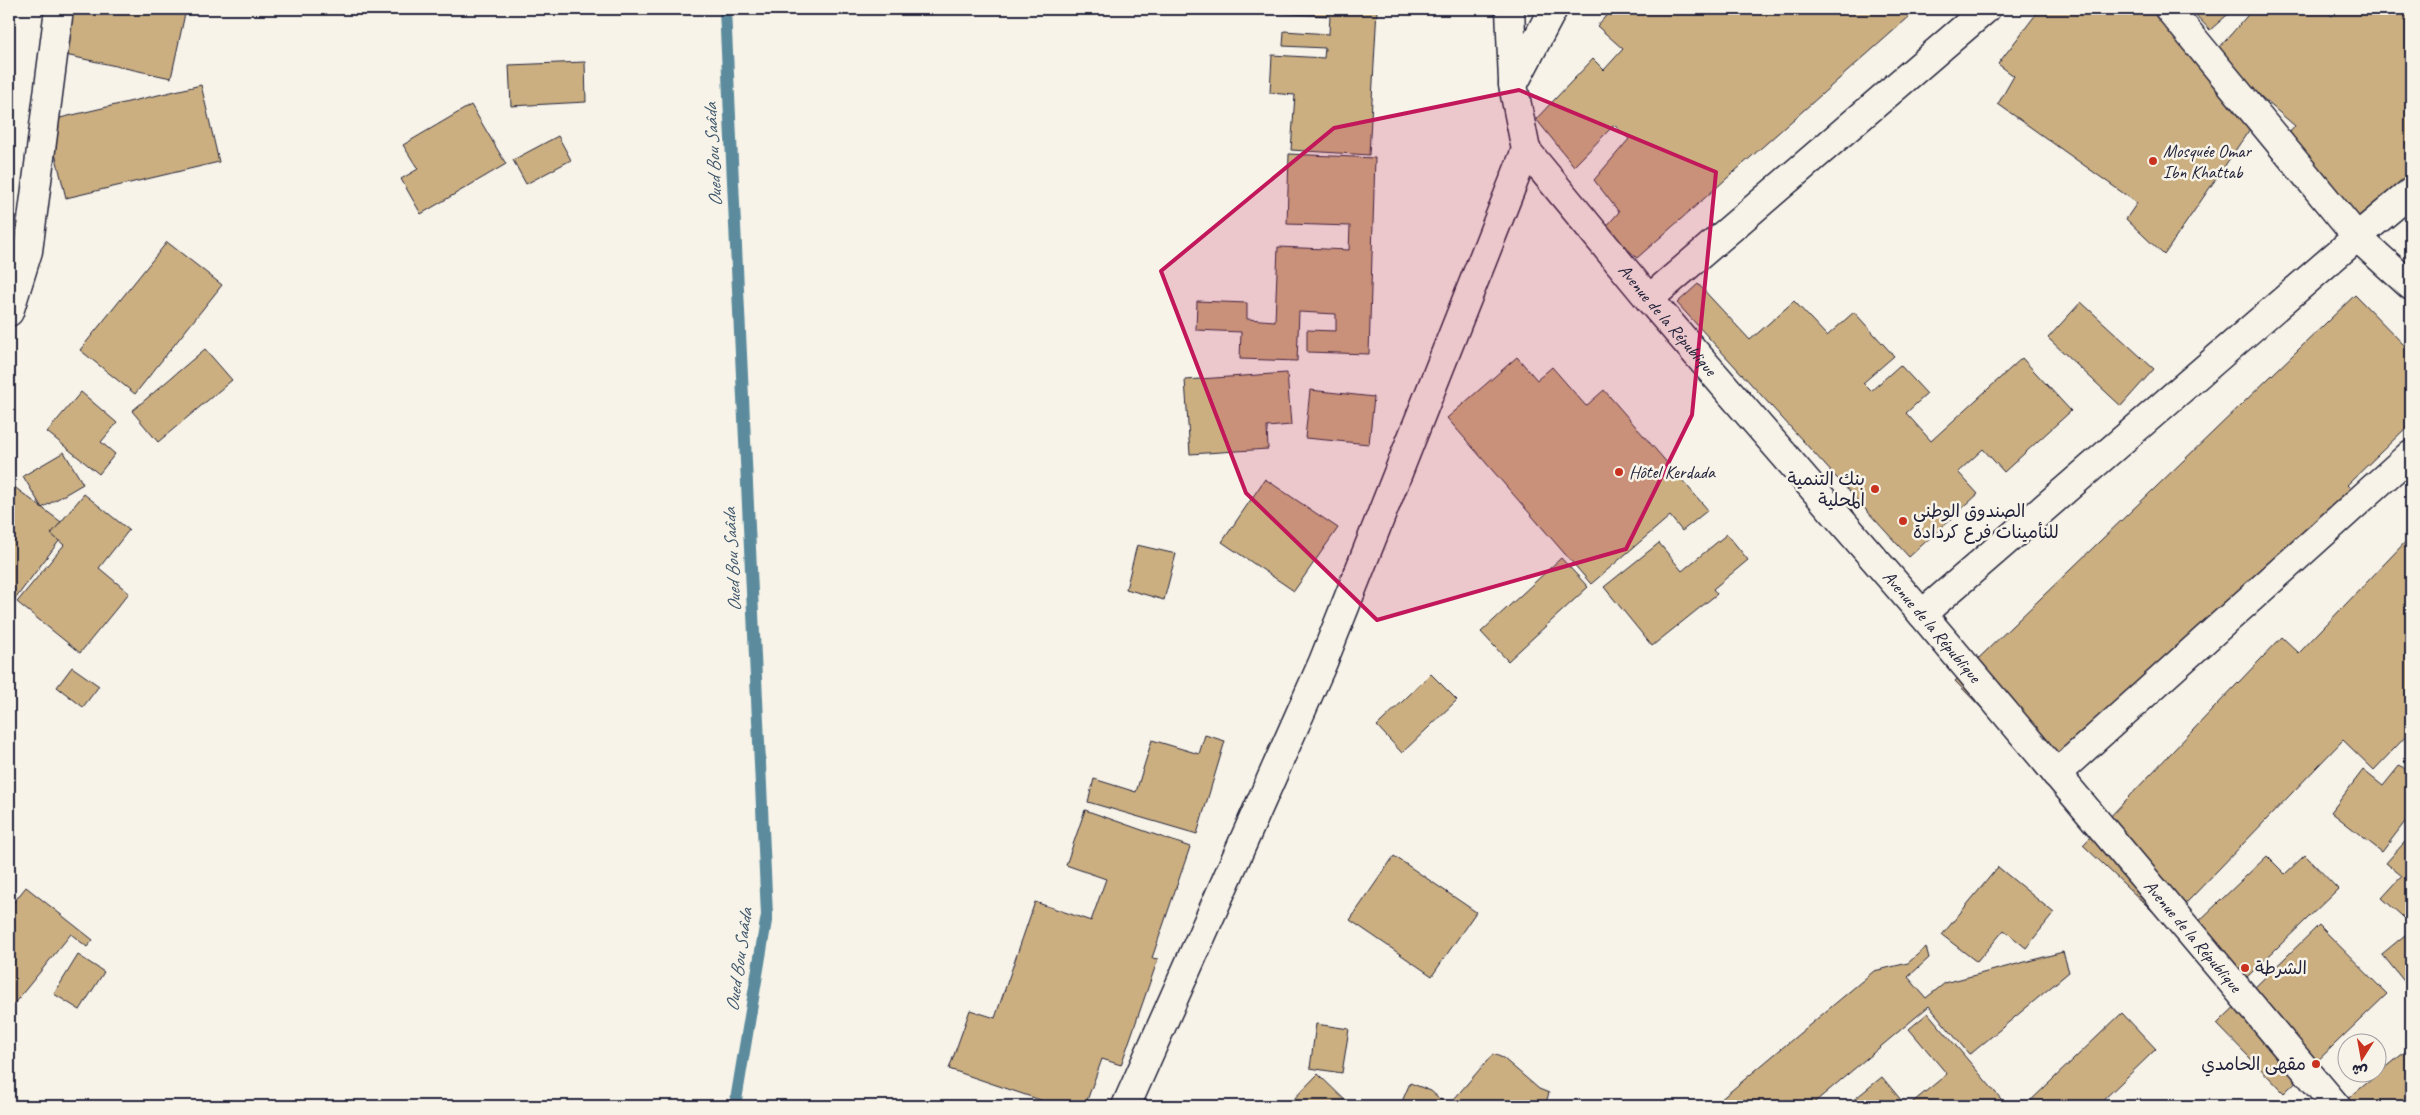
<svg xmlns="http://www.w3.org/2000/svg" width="2420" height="1115" font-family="Caveat,'Playpen Sans Arabic',sans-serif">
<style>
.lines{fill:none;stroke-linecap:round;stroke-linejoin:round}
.stream{stroke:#5c8b9d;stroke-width:12}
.building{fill:#cbaf81;stroke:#22223b}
.minor-casing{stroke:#22223b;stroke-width:31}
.minor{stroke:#f7f3e8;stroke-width:28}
.marked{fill:#c2185b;fill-opacity:0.2;stroke:#c2185b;stroke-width:4;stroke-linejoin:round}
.poi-dot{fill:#c8321e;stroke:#f7f3e8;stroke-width:2}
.labels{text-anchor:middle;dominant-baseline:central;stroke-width:5;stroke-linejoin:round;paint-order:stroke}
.poi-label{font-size:18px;fill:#22223b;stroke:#f7f3e8;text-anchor:start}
.street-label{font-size:18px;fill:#22223b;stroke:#f7f3e8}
.water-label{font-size:19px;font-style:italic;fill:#3f576c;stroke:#f7f3e8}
</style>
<rect width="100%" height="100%" fill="#f7f3e8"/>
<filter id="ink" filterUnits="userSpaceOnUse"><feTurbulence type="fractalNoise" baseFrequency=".02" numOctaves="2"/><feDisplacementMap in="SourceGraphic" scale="10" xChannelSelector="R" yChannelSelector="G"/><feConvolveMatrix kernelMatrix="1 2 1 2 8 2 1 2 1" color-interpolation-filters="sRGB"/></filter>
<g filter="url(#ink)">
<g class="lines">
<polyline class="stream" points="725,9 767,915 735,1106"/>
</g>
<g class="building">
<polygon points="57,9 186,9 171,78 47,51"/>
<polygon points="1273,9 1377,9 1369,155 1291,150 1295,95 1270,93 1272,55 1324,58 1325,48 1283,46 1284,31 1329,34 1330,16 1273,13"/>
<polygon points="1612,9 1918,9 1637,258 1605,228 1619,212 1594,180 1629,139 1614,125 1574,166 1536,119 1593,59 1604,70 1623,49 1597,26"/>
<polygon points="2040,9 2158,9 2170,20 2167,30 2223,77 2256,120 2164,255 2126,219 2137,203 1998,104 2014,76 1998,64"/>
<polygon points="2190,9 2234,9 2210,30"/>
<polygon points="2253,9 2268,9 2273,13 2277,9 2323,9 2332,16 2339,9 2411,9 2411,176 2369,225 2313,177 2281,143 2295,126 2213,55"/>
<polygon points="585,62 586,102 511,106 509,65"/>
<polygon points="201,85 219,162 66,198 47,121"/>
<polygon points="471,105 506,164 421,214 401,179 418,169 403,145"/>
<polygon points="558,136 571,160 526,184 513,160"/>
<polygon points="1289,154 1375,158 1369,354 1307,352 1307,330 1336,331 1336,314 1299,312 1297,361 1240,359 1241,332 1196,330 1197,301 1247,303 1247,319 1275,321 1278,247 1349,250 1350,226 1287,224"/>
<polygon points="167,242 222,285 135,394 80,350"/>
<polygon points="1698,284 1750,340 1794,301 1827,336 1854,312 1894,356 1863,383 1871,391 1900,365 1927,394 1906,413 1931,441 2022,358 2071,411 2004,472 1983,449 1958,472 1978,494 1909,557 1677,303"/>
<polygon points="2355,295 2411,352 2411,423 2347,485 2351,489 2051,779 1955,681"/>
<polygon points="2081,302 2154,369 2121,406 2048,338"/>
<polygon points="205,349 232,380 158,442 132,411"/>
<polygon points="1517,357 1537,380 1552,367 1586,406 1604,390 1708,510 1682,531 1670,516 1591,584 1447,418"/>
<polygon points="1287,373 1291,425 1267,427 1268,449 1190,454 1185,380"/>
<polygon points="1310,390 1374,397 1369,444 1305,438"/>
<polygon points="81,392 117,423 101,442 115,454 99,474 47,432"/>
<polygon points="64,452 83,484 42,508 23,476"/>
<polygon points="1265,479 1338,528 1294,591 1222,542"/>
<polygon points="9,483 69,528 9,607"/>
<polygon points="84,494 129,530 99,568 129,593 80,653 17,602 64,545 51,534"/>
<polygon points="1727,534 1748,560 1713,589 1717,594 1652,646 1604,587 1659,543 1682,571"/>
<polygon points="2411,536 2411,731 2374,770 2343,740 2166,924 2083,845 2282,637 2299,653"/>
<polygon points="1137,545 1176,554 1164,600 1126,589"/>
<polygon points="1561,558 1588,587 1508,661 1481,632"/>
<polygon points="72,667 99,686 83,707 57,687"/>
<polygon points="1431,674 1457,700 1402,753 1377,726"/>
<polygon points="1205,735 1225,741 1197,834 1088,802 1094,779 1136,792 1152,740 1199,754"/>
<polygon points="2400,765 2411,774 2411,814 2382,852 2331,812 2363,770 2383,786"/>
<polygon points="1085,810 1190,847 1152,958 1158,959 1121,1065 1102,1059 1085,1106 1058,1106 949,1069 970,1010 995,1018 1035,902 1091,921 1106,879 1066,865"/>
<polygon points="2411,835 2411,924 2382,898 2402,876 2386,863"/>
<polygon points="2305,855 2338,889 2247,977 2196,924 2267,856 2285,874"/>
<polygon points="1394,856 1476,912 1432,976 1350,920"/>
<polygon points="1998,867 2054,913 2026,948 2004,930 1977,962 1942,935"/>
<polygon points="26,887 93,940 87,947 71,934 9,1010 9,908"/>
<polygon points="2319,925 2387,994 2284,1093 2217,1024"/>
<polygon points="2411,930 2411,990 2382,954"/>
<polygon points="1926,947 1929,958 1908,977 1926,998 1945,983 2063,952 2069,972 1973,1052 1969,1054 1929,1006 1810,1106 1713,1106 1874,971 1908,963"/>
<polygon points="78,955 104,972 80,1010 54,994"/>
<polygon points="1928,1013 2007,1106 1908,1106 1947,1074 1909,1029"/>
<polygon points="2122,1013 2156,1049 2097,1106 2025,1106"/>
<polygon points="1316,1024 1349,1029 1342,1073 1310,1068"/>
<polygon points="2411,1047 2411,1106 2339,1106"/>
<polygon points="1493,1054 1503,1058 1539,1089 1549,1093 1545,1106 1448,1106"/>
<polygon points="1318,1074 1351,1106 1287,1106"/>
<polygon points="1882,1077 1906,1106 1846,1106"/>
<polygon points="1410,1083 1431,1091 1448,1106 1400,1106"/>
<polygon points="1387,1101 1398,1106 1383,1106"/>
</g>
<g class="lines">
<g class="minor-casing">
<g id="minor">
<polyline points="1510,9 1513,82"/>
<polyline points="2169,9 2357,237 2411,286"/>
<path id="s1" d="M 1526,150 L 1649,299 L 1922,614 L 2336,1106"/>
<polyline points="1649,299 1986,9"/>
<polyline points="9,312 28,251 59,9"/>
<polyline points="1922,614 2357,237 2411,192"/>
<polyline points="2056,774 2411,454"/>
<polyline points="1126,1106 1323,662 1526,150 1513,85 1553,9"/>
</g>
</g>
<use href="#minor" class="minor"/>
</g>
</g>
<path class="marked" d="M 1519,90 L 1716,172 L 1692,415 L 1626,549 L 1377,620 L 1246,493 L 1161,271 L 1334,128 Z"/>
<g class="poi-dot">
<circle cx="2153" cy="161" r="5"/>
<circle cx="1619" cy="472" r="5"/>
<circle cx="1875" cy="489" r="5"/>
<circle cx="1903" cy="521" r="5"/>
<circle cx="2245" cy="968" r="5"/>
<circle cx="2316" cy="1064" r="5"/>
</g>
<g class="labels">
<g class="poi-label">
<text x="2163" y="151">Mosquée Omar<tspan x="2163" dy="21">Ibn Khattab</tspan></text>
<text x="1629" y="472">Hôtel Kerdada</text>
<text x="1865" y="479" text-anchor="end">بنك التنمية<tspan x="1865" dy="21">المحلية</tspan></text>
<text x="1913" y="511">الصندوق الوطني<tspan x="1913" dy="21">للنأمينات فرع كردادة</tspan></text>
<text x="2255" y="968">الشرطة</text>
<text x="2306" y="1064" text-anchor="end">مقهى الحامدي</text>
</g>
<g class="street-label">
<text stroke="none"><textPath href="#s1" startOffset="221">Avenue de la République</textPath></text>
<text stroke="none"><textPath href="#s1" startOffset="626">Avenue de la République</textPath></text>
<text stroke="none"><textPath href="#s1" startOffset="1031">Avenue de la République</textPath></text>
</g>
<g class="water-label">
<text transform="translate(713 155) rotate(-93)">Oued Bou Saâda</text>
<text transform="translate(732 560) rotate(-93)">Oued Bou Saâda</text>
<text transform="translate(739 960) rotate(-82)">Oued Bou Saâda</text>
</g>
</g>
<rect width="2420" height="1115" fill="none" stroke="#f7f3e8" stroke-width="30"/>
<rect x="15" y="15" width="2390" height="1085" fill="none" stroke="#22223b" stroke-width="2" filter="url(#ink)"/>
<g transform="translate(2362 1058) rotate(191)"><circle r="24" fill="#f7f3e8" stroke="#a29fa3"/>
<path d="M0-4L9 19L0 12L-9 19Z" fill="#c8321e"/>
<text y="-8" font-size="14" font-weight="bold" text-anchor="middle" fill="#22223b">ش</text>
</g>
</svg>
